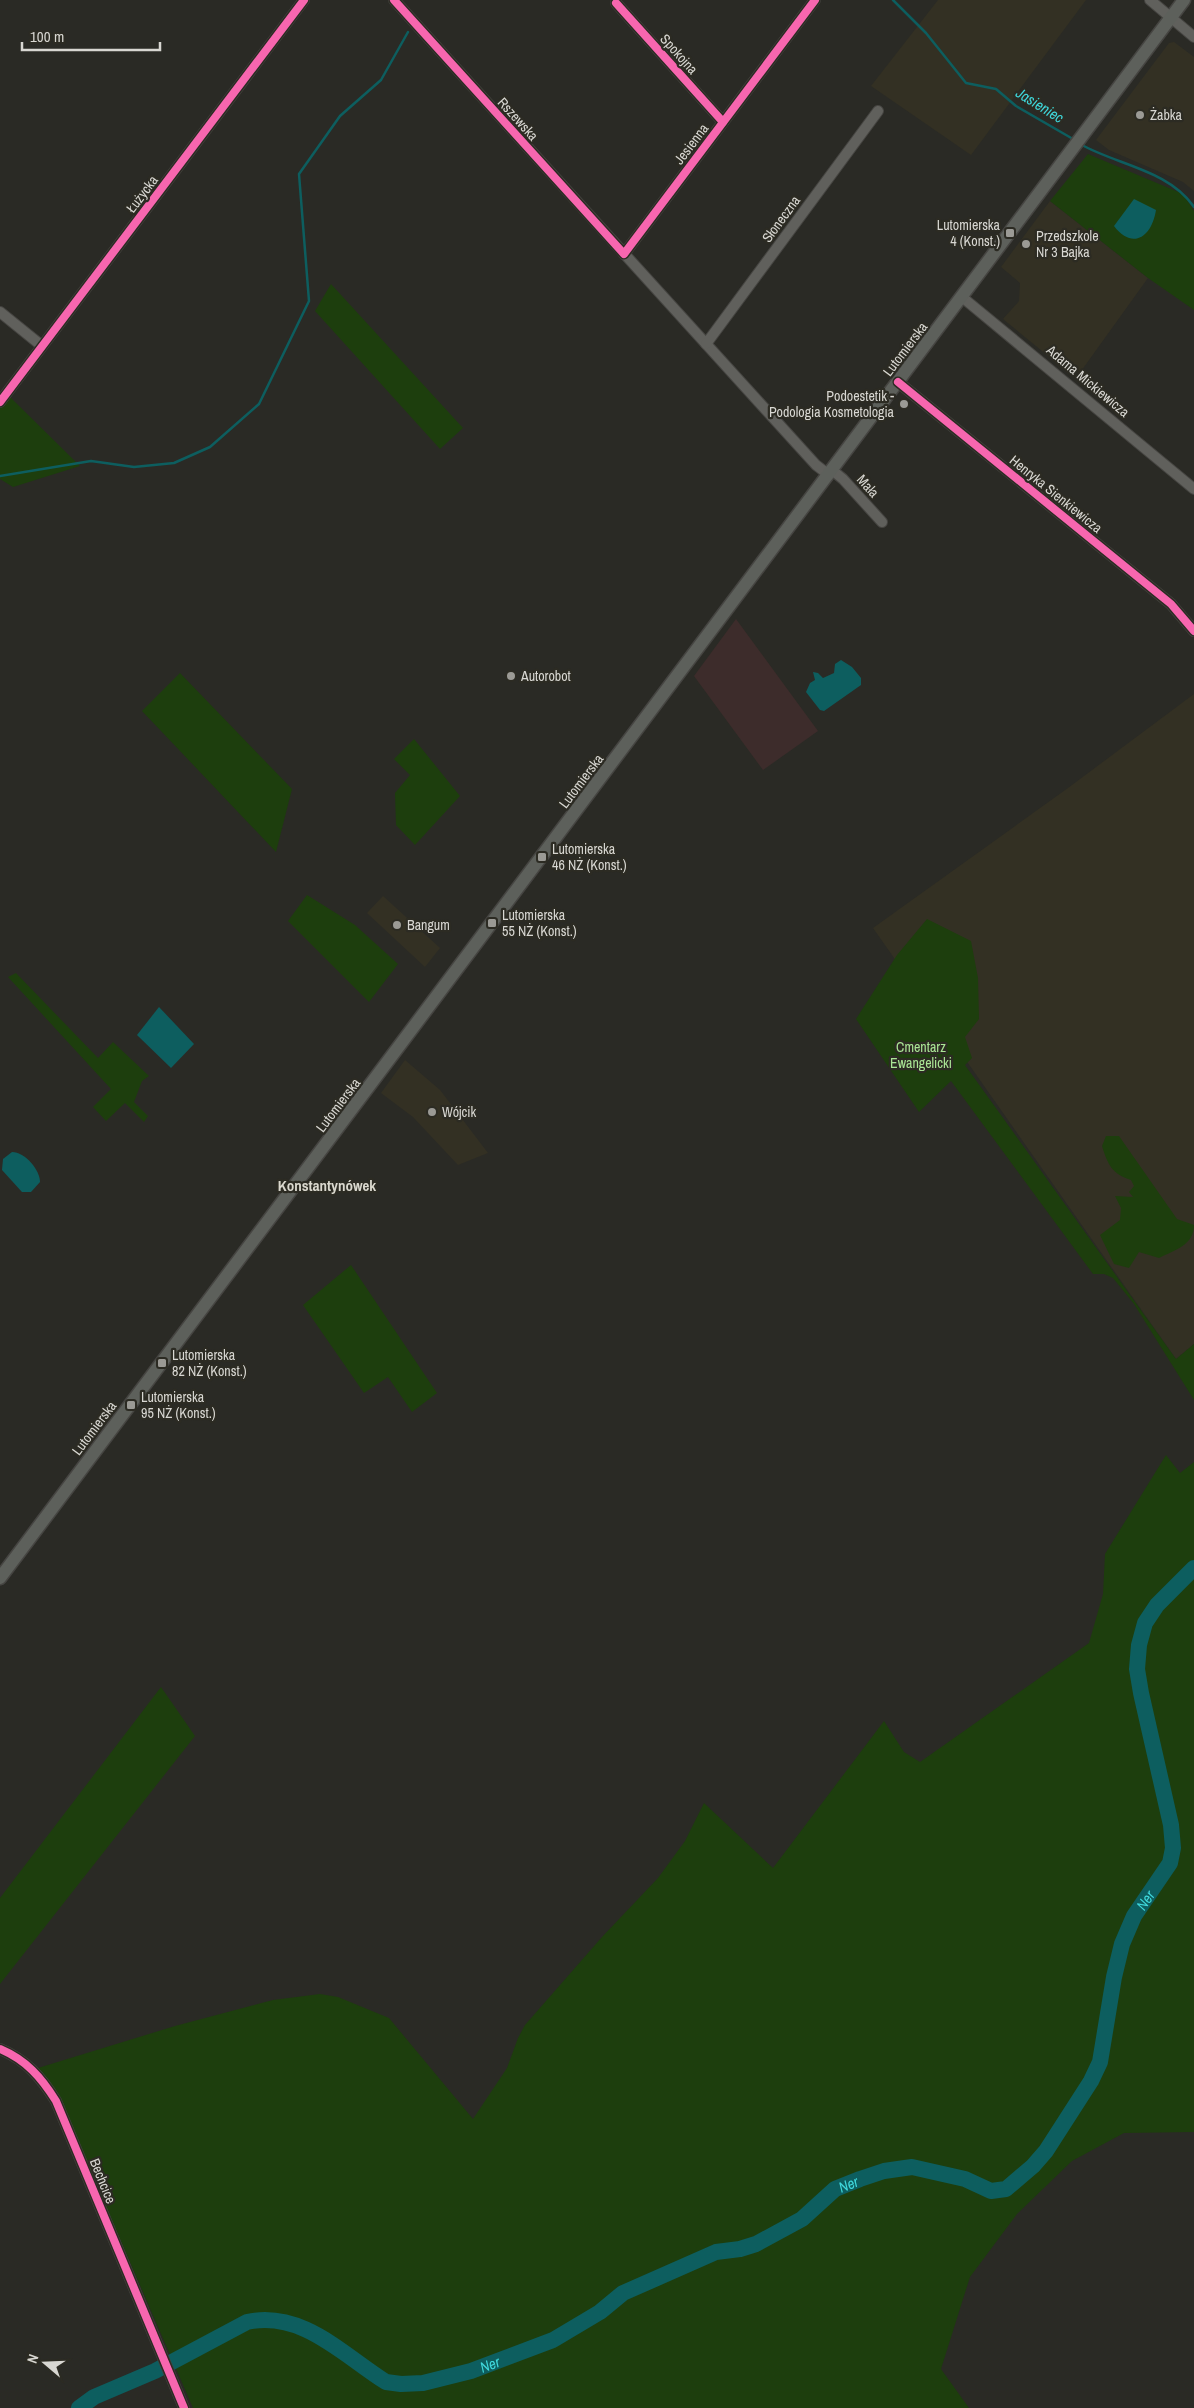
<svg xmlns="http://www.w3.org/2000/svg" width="1194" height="2408" font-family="'Archivo Narrow',sans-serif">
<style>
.commercial{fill:#3d2c2b}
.built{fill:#333023}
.green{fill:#1d3e0d}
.water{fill:#0d5e5f}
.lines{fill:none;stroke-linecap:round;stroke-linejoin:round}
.stream{stroke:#0d5e5f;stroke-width:2.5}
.river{stroke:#0d5e5f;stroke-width:16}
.minor-casing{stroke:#464542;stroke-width:12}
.major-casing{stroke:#464542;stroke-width:15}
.minor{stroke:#60605c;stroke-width:10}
.major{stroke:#5d605b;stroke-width:12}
.cycleway-casing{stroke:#2c2b23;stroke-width:11}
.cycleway{stroke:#f766af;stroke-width:8}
.poi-dot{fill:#9b9a95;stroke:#2c2b23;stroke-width:2}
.labels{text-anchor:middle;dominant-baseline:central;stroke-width:4.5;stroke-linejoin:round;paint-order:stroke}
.street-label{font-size:14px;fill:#d8d7d2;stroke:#2c2b23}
.poi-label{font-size:14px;fill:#d8d7d2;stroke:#2c2b23;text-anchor:start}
.park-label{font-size:14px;fill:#aae595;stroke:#2c2b23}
.water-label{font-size:15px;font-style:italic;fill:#3fd7db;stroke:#2c2b23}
.neighbourhood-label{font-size:15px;font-weight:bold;fill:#dad8ce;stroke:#2c2b23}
</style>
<rect width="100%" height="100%" fill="#2a2a25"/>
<polygon class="commercial" points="736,619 818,731 763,770 694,676"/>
<g class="built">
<polygon points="938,0 1086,0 971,155 871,86"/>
<polygon points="1174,42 1194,57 1194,191 1183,182 1109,150 1096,140 1169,43"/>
<polygon points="1050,201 1148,278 1079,374 1065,363 1058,364 1003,319 1019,301 1020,283 1001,267"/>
<polygon points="1194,694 1194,1344 1176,1359 873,928 1068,788"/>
<polygon points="383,896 440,948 425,967 367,913"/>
<polygon points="405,1060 440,1090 488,1153 458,1165 413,1117 381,1093"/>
</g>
<g class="green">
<polygon points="1088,154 1183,194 1194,211 1194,310 1148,278 1050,201"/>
<polygon points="331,284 463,428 440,449 315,311"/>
<polygon points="9,396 80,466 13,487 0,479 0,408"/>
<polygon points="180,673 292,789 276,852 142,711"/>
<polygon points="414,739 460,796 415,845 396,825 395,793 410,775 394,759"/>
<polygon points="307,895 355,925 398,964 369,1002 288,921"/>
<polygon points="927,919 971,941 978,978 979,1019 965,1037 972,1058 965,1065 1176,1359 1194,1344 1194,1400 1134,1304 1113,1278 1104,1274 1093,1274 951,1081 919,1112 856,1019 897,955"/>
<polygon points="16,973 98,1058 113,1042 149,1076 142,1081 134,1102 148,1116 144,1122 125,1103 106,1121 93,1107 111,1089 8,977"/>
<path d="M 1106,1136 L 1119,1136 L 1177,1219 L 1194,1225 C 1194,1245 1175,1250 1159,1258 L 1139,1252 L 1129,1268 L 1114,1264 L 1100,1235 L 1120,1220 L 1121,1208 L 1115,1196 L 1133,1197 L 1129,1192 L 1134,1186 L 1131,1180 C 1112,1174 1108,1165 1102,1146 Z"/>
<polygon points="351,1265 437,1393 412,1412 388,1377 364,1393 303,1305"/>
<polygon points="1166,1455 1180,1473 1194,1462 1194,2132 1124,2133 1072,2161 1017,2214 970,2277 941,2369 969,2408 193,2408 60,2100 38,2068 175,2026 273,2000 320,1994 338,1997 389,2018 473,2119 507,2068 518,2038 525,2025 602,1937 658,1878 685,1841 704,1803 773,1868 884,1721 904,1752 920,1762 1089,1643 1103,1594 1105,1554"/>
<polygon points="161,1687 195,1736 0,1984 0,1898"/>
</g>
<g class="water">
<path d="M 1134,199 L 1156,210 C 1152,236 1133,251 1114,226 Z"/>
<polygon points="841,660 852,667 861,678 861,685 824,711 820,710 806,692 810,683 815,680 813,672 818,673 823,678 834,673 835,664"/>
<polygon points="159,1007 194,1044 171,1068 137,1035"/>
<path d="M 12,1152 C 25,1152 40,1170 40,1182 L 31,1192 L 22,1192 L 2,1170 L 3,1159 Z"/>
</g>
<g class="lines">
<g class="stream">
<polyline points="893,0 926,33 966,83 996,89 1016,106 1073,139"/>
<path d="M 1080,144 C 1117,165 1169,170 1194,207"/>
<polyline points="0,476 91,461 134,467 174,463 210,447 259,404 309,301 299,174 340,116 381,80 408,32"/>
</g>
<path class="river" id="s1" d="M 79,2408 L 94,2397 L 155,2371 L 247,2322 C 302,2310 343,2355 386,2382 L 401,2384 L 423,2383 L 471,2371 L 553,2340 L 600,2312 L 623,2293 L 716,2252 L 740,2249 L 756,2244 L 802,2219 L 835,2189 L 860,2179 L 884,2171 L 912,2167 L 965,2179 L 991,2191 L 1006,2189 L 1033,2166 L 1046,2151 L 1091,2081 L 1100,2062 L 1114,1977 L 1122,1944 L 1134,1916 L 1170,1863 L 1173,1848 L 1171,1825 L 1141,1693 L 1137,1669 L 1139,1645 L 1145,1623 L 1157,1605 L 1194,1568"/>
<g class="minor-casing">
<g id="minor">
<polyline points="394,0 816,465 829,475"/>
<polyline points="1150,0 1194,37"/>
<polyline points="616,3 723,122"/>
<polyline points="624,254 815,0"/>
<polyline points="962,297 1194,489"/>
<polyline points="0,312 42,346"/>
<polyline points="706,344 878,111"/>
<polyline points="898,382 1171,604 1194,631"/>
<polyline points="0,402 304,0"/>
<polyline points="832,470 843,479 882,522"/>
<path d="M 0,2049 C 26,2060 41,2077 56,2101 L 184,2408"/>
</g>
</g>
<g class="major-casing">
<polyline id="major" points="0,1578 1184,0"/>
</g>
<use href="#minor" class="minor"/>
<use href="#major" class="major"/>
<g class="cycleway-casing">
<g id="cycleway">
<polyline points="394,0 624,254 815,0"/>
<polyline points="616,3 723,122"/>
<polyline points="898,382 1171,604 1194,631"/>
<polyline points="0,402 304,0"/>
<path d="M 0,2049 C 26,2060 41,2077 56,2101 L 184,2408"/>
</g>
</g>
<use href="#cycleway" class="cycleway"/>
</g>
<g class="poi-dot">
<circle cx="1140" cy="115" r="5"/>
<rect x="1005" y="228" width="10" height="10" rx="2.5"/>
<circle cx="1026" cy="244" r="5"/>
<circle cx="904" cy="404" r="5"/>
<circle cx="511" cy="676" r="5"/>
<rect x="537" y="852" width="10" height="10" rx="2.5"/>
<rect x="487" y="918" width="10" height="10" rx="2.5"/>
<circle cx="397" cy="925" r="5"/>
<circle cx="432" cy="1112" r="5"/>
<rect x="157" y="1358" width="10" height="10" rx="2.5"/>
<rect x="126" y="1400" width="10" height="10" rx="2.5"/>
</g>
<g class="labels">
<g class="street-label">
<text transform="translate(679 54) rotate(48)">Spokojna</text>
<text transform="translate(518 119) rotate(48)">Rszewska</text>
<text transform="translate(691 144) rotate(-53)">Jesienna</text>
<text transform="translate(142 194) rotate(-53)">Łużycka</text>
<text transform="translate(781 219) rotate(-54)">Słoneczna</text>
<text transform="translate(905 349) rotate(-53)">Lutomierska</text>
<text transform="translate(1088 381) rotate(40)">Adama Mickiewicza</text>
<text transform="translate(868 486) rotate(48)">Mała</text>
<text transform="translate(1056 494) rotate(39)">Henryka Sienkiewicza</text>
<text transform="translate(581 781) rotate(-53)">Lutomierska</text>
<text transform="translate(338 1105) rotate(-53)">Lutomierska</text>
<text transform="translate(94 1428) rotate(-53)">Lutomierska</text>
<text transform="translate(103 2181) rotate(68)">Bechcice</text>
</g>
<g class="poi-label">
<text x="1150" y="115">Żabka</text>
<text x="1000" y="225" text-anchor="end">Lutomierska<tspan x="1000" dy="16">4 (Konst.)</tspan></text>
<text x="1036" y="236">Przedszkole<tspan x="1036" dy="16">Nr 3 Bajka</tspan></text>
<text x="894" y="396" text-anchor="end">Podoestetik -<tspan x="894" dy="16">Podologia Kosmetologia</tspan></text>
<text x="521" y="676">Autorobot</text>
<text x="552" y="849">Lutomierska<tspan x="552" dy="16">46 NŻ (Konst.)</tspan></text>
<text x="502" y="915">Lutomierska<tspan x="502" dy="16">55 NŻ (Konst.)</tspan></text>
<text x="407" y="925">Bangum</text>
<text x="442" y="1112">Wójcik</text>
<text x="172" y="1355">Lutomierska<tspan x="172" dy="16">82 NŻ (Konst.)</tspan></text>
<text x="141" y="1397">Lutomierska<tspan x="141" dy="16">95 NŻ (Konst.)</tspan></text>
</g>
<g class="park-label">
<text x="921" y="1047">Cmentarz<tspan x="921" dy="16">Ewangelicki</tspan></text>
</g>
<g class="water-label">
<text transform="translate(1040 105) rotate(32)">Jasieniec</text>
<text stroke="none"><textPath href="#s1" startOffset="1352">Ner</textPath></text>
<text stroke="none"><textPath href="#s1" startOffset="858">Ner</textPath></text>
<text stroke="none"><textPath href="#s1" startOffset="452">Ner</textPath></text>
</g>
<g class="neighbourhood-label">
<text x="327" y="1185">Konstantynówek</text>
</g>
</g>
<g transform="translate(45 2363) rotate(289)" stroke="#2c2b23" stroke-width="4" paint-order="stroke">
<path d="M0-4L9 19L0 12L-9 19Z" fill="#d8d7d2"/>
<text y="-8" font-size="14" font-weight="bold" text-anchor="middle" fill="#d8d7d2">N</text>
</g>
<path d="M22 42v8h138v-8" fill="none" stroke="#d8d7d2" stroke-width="2.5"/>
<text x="30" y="42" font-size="15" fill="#d8d7d2" stroke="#2c2b23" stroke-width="4" paint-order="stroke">100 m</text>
</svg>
